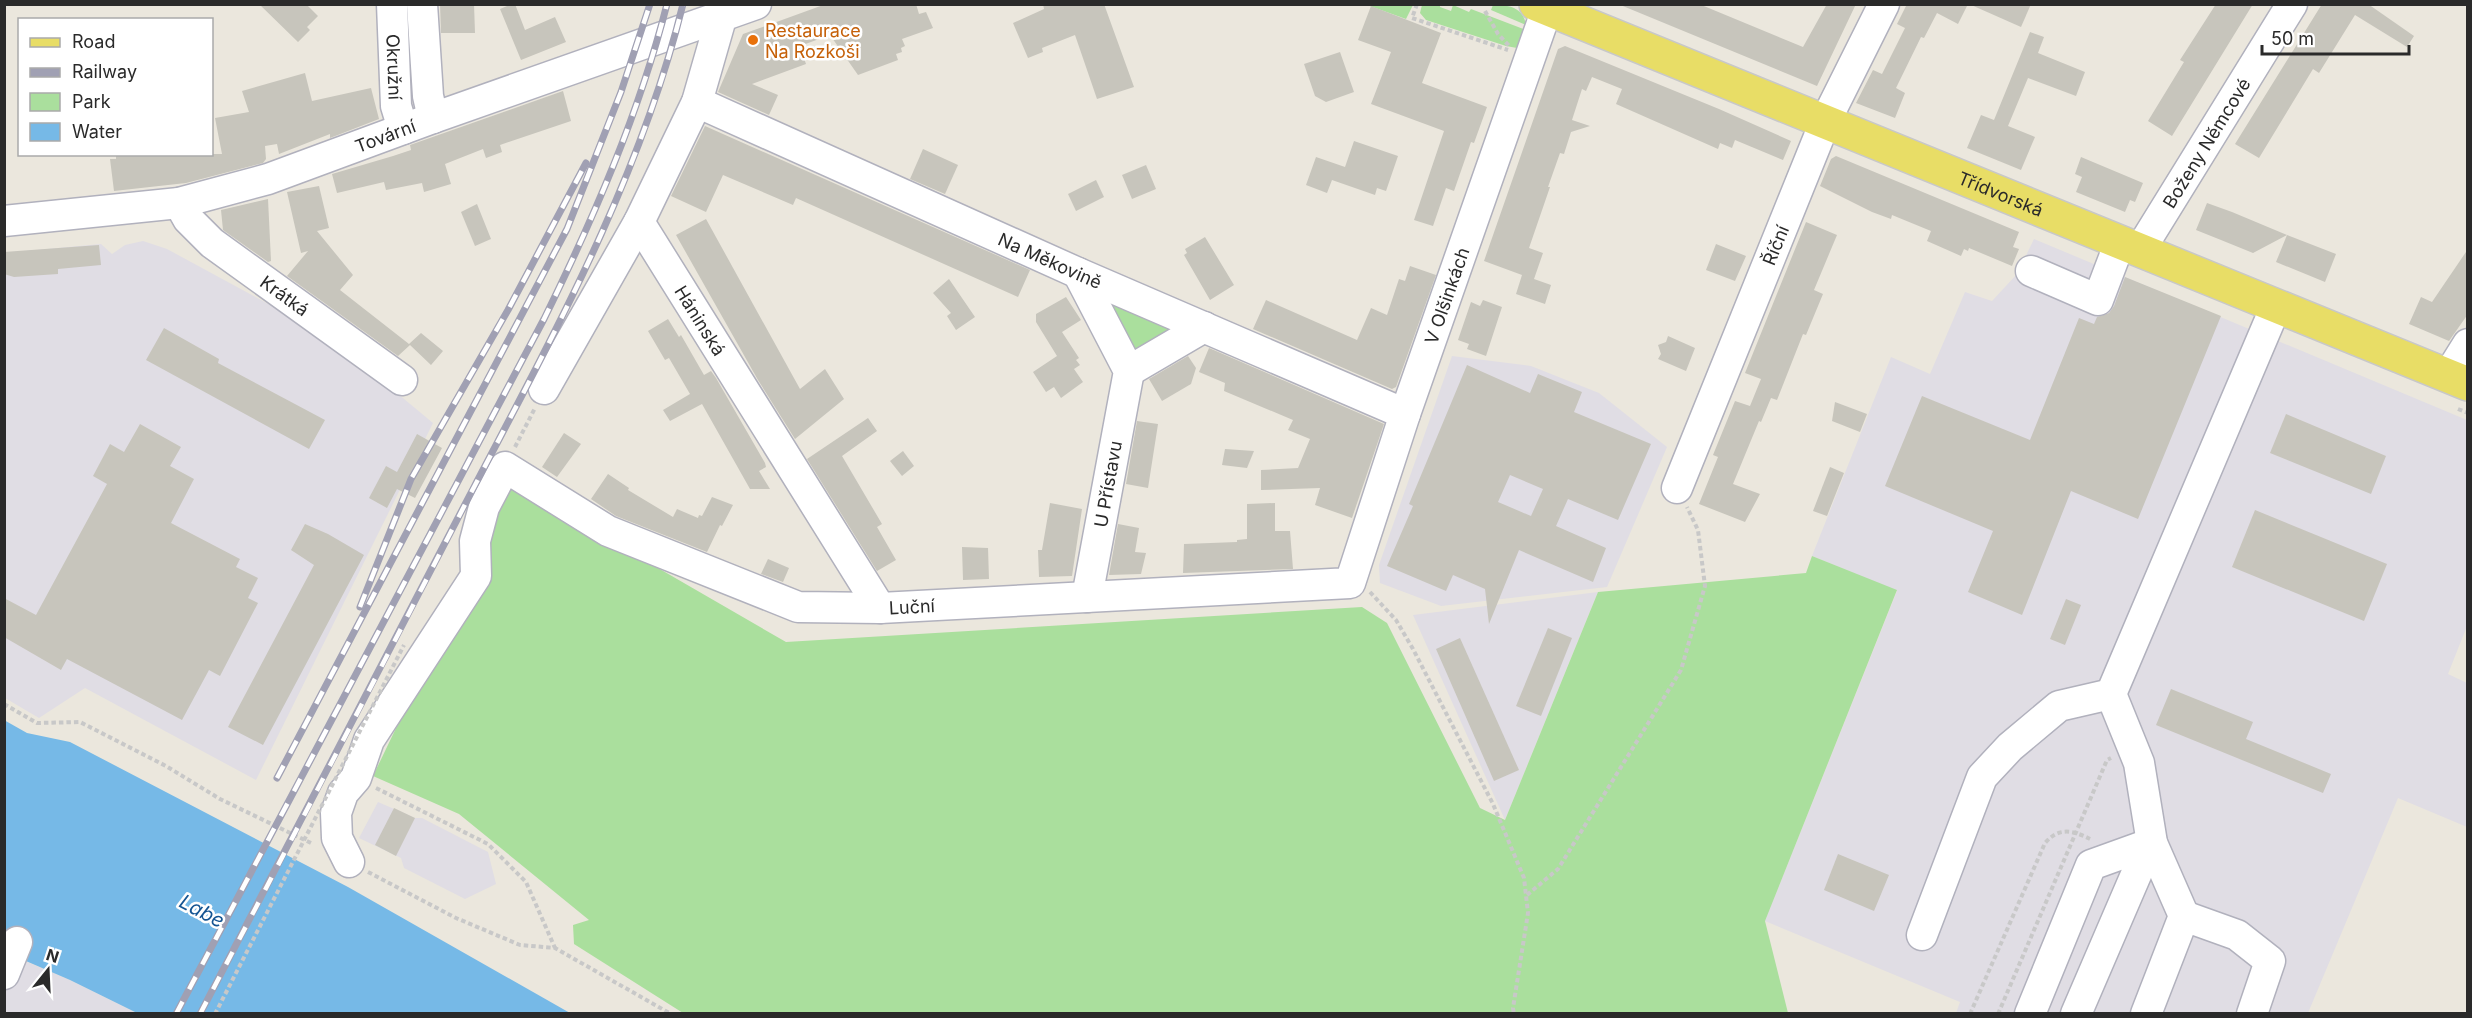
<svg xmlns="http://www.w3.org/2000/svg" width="2472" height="1018" font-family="Inter,sans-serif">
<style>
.industrial{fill:#e0dde4}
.green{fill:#aadf9d}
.water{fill:#76b9e7}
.building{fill:#c7c5bc;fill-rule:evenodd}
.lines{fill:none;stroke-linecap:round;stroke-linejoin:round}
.minor-casing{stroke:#b1b1bd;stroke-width:33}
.major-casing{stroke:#c8c8c8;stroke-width:36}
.path{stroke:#c8c8c8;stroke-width:4;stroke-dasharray:4.5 3;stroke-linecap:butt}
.minor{stroke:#fff;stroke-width:30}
.major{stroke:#e8dd66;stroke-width:33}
.rail-casing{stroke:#a0a0b3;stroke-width:7}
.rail{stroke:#fff;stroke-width:4.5;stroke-dasharray:14;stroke-linecap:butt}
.path-bridge{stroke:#c8c8c8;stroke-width:4;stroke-dasharray:4.5 3;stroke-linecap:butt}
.food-dot{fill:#e8710a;stroke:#fff;stroke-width:2}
.labels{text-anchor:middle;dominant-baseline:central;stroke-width:5;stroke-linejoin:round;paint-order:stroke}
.food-label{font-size:18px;fill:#c56008;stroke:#fff;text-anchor:start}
.street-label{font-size:18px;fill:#2a2a2a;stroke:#fff}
.water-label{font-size:20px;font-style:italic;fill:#155593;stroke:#fff}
</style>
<rect width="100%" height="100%" fill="#ebe7dd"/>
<g class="industrial">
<polygon points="2034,239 2467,420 2467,626 2448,674 2467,683 2467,827 2398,798 2308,1013 1956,1013 1960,1002 1765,921 1897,591 1812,556 1891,357 1930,374 1965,292 1992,301 2017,274"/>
<polygon points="143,241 167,249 298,320 362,364 433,423 256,780 85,688 39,718 5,698 4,253 101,244 112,254 125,245"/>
<polygon points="1452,356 1531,366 1599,393 1667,447 1607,587 1441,606 1380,583 1379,565"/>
<polygon points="1598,592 1505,820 1413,615"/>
<polygon points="378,802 415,818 422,818 488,852 496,884 465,899 404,868 401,858 359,838"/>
<polygon points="4,952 70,980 137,1013 5,1013"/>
</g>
<g class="green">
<polygon points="1367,5 1413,5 1406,19"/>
<polygon points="1422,5 1440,5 1440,7 1451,11 1453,5 1469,12 1471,9 1526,30 1521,45 1517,48 1506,46 1426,20 1420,13"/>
<path d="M 1493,5 C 1509,5 1523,7 1526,25 L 1491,10 Z"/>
<polygon points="1105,301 1180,333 1138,358"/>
<polygon points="516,486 786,642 1362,607 1387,623 1480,808 1505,820 1598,592 1806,573 1812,556 1897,590 1765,921 1788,1013 683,1013 574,944 573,925 589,920 459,814 373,776 487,539 505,492"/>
</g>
<polygon class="water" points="4,720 27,733 70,742 348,887 570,1013 137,1013 70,980 5,952"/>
<g class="building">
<polygon points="259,4 306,4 318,16 307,27 310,30 298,42"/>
<polygon points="440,4 474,4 475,33 441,33"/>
<polygon points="512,4 515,4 525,30 555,17 566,42 521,60 500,9"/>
<polygon points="826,4 916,4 919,14 926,12 933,28 902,39 905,46 901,48 902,52 896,54 898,60 858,75 830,35 800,46 806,64 752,84 778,95 769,115 718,92 743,34"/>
<polygon points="1043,4 1104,4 1134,87 1097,99 1075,35 1042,48 1043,52 1028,58 1013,23 1044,9"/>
<polygon points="1618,4 1699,4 1803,47 1827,4 1856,4 1817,86"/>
<polygon points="1907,4 1968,4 1958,24 1937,13 1924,38 1921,37 1896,88 1905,93 1895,118 1856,103 1873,70 1882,74 1905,28 1897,24"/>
<polygon points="1969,4 2031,4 2021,27"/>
<polygon points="2216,4 2253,4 2172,136 2148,121 2184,62 2180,60"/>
<polygon points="2322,4 2368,4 2414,36 2407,47 2355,15 2319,73 2313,69 2259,158 2235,144"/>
<polygon points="1371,6 1441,33 1422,83 1487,107 1474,143 1471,142 1454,191 1446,188 1433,226 1414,220 1444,131 1371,104 1391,52 1358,40"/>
<polygon points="2030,32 2044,37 2038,53 2085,72 2076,96 2028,78 2008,126 2035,137 2021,170 1967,148 1981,115 1994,120"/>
<polygon points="1565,46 1719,109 1791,141 1783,160 1735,140 1732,148 1720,143 1718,149 1616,104 1622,89 1592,77 1586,91 1582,89 1572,120 1590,126 1571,132 1564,154 1560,153 1548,187 1550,187 1529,248 1543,253 1534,279 1551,285 1545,304 1516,294 1522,275 1484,261 1558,49"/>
<polygon points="1340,52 1354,92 1326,102 1315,96 1304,64"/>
<polygon points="305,73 312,101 371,88 379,119 330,138 330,134 279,154 277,144 265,146 266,159 263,163 186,183 114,191 110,159 116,159 116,154 222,154 215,118 249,112 242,91"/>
<polygon points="563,91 571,121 500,145 502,152 486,158 483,149 445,164 451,184 424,192 422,183 386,190 384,182 337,193 332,174 393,156 411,150 410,145"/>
<polygon points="705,126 1030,270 1018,297 796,198 793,205 723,175 706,212 671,196"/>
<polygon points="1354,141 1398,156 1386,191 1377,188 1375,195 1332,180 1327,193 1306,185 1316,157 1345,167"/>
<polygon points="923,149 958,165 945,194 910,179"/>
<polygon points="1836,156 2019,232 2013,247 2019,249 2012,266 1969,248 1968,251 1964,249 1961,256 1927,241 1931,231 1892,215 1891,219 1872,212 1820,186 1831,159"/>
<polygon points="2081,157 2143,183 2135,202 2130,200 2125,212 2076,192 2082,177 2075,174"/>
<polygon points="1146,165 1156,189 1132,199 1122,175"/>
<polygon points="1096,180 1104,197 1076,211 1068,194"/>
<polygon points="319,186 329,228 317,231 353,275 340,290 409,344 421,333 443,351 431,365 410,345 398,356 287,276 308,251 301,253 287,192"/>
<polygon points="268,199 271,261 268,262 223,230 221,210"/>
<polygon points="2207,203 2232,212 2287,235 2253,253 2221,240 2196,230"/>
<polygon points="477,204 491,239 475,246 461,212"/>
<polygon points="706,219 800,389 825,369 844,399 795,439 758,380 676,235"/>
<polygon points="1806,222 1837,235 1814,290 1823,294 1806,335 1803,334 1777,400 1771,398 1761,422 1759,421 1733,484 1760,494 1745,522 1699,504 1718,457 1713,455 1735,401 1750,406 1761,379 1745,373"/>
<polygon points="2287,235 2336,254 2325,282 2276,262"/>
<polygon points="1205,237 1234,285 1210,300 1184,255 1187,253 1185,249"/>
<polygon points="1716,244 1746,256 1735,281 1706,270"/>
<polygon points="99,245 101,265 58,269 58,274 14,277 4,274 4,252"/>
<polygon points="2468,249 2468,314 2449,341 2409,324 2421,297 2432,302"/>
<polygon points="1410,266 1436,275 1396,387 1392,389 1253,329 1266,300 1357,340 1371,308 1387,315 1399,279 1405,281"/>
<polygon points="2125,277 2221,316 2138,519 2071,491 2022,615 1968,592 1993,531 1885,486 1922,396 2030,440 2079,318 2094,324 2097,317 2109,313 2114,306"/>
<polygon points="949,279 975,317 956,330 947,316 951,313 933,293"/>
<polygon points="1066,297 1081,320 1062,332 1079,358 1076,360 1080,365 1074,369 1083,382 1061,398 1054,387 1046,392 1033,372 1057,356 1036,322 1036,314"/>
<polygon points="1483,300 1502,307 1486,356 1467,349 1469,344 1458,340 1471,302 1480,306"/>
<polygon points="668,319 679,337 681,335 704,375 711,371 716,378 765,463 766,467 759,471 770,489 750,489 702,404 670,421 663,410 690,394 669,358 665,360 648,331"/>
<polygon points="164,328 219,359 218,363 325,420 309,449 146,360"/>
<polygon points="1668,336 1695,348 1686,371 1658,359 1661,354 1658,345 1666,342"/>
<polygon points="1209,348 1384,424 1352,518 1315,505 1320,488 1261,490 1261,470 1298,468 1310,439 1288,430 1293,420 1224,391 1225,383 1199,372"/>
<polygon points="1188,356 1196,368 1191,384 1162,401 1149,379"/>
<path d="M 1467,365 L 1530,393 L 1538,374 L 1582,392 L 1574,412 L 1651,444 L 1618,520 L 1568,499 L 1556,526 L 1606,548 L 1593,582 L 1519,550 L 1489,624 L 1485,589 L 1453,575 L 1446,591 L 1387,566 L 1413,506 L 1409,504 ZM 1510,475 L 1543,489 L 1531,516 L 1498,502 Z"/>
<polygon points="1835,402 1867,414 1860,432 1832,421"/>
<polygon points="2286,414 2386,456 2371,494 2270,453"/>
<polygon points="868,418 877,431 842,456 882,524 877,527 896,560 877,571 807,459"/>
<polygon points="1137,421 1158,424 1148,488 1126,484"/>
<polygon points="140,424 181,447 170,466 194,479 171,523 240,559 236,567 258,578 248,598 258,603 220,676 209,670 182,720 67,659 61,670 4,637 4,598 36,615 107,484 93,476 110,444 124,452"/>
<polygon points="564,433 581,444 557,477 542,467"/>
<polygon points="417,434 442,448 415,498 397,489 387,508 369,498 386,466 397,472"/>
<polygon points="1225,449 1254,451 1247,468 1222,465"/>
<polygon points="903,451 914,466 902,476 890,461"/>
<polygon points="1830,467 1844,473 1827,516 1813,511"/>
<polygon points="608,474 629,488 628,490 673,517 677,509 698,518 699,515 702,516 712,497 733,505 722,526 720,525 707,552 616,516 591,499"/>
<polygon points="1050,503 1082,509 1072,576 1039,577 1038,550 1042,550"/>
<polygon points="1275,503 1275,531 1290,531 1293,569 1183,573 1184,544 1237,542 1237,540 1247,539 1247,504"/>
<polygon points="2255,510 2387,564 2364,621 2232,567"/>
<polygon points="305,524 328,534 364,555 263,745 228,727 314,565 291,550"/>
<polygon points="1118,524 1139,528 1135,552 1146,553 1141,574 1109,575"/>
<polygon points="962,547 988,548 989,579 963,580"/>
<polygon points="768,559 789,568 783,582 761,574"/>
<polygon points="2066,599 2081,605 2065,645 2050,639"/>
<polygon points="1548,628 1572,638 1541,716 1516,706"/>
<polygon points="1460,638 1519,770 1494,781 1436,649"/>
<polygon points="2171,689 2253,722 2246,739 2331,774 2323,793 2156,725"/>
<polygon points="394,808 415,818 396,856 375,845"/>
<polygon points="1838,854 1889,875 1874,911 1824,890"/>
</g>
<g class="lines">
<g class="minor-casing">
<g id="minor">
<path id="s1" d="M 392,4 L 396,106 L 403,129"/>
<polyline points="422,4 428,96 433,118"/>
<path id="s2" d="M 697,102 L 1078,273 L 1405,414"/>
<path id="s3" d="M 179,203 L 188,219 L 212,243 L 402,380"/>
<path id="s4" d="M 4,221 L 179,203 L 268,179 L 433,118 L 756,4"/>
<path id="s5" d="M 639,222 L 880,608"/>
<path id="s6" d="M 2140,250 L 2292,4"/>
<polyline points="2031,271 2098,300 2120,242"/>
<polyline points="1078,273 1129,371 1087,597"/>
<polyline points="1129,371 1204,327"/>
<polyline points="2448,376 2468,344"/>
<polyline points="544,389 639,222 697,102 722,15"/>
<path id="s7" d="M 1677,488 L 1825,122 L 1884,4"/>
<polyline points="2111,694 2139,763 2152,843 2184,916 2146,1014"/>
<path id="s8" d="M 349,862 L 337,838 L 336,813 L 343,793 L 356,778 L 369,740 L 476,576 L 475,541 L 484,507 L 505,467 L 608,531 L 798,607 L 880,608 L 1350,583 L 1405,414 L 1547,9"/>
<polyline points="2184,916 2237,935 2270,961 2252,1014"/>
<polyline points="1922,935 1982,777 2010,747 2059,706 2111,694 2276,306"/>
<polyline points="4,974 17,942"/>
<polyline points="2030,1014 2091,865 2152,843 2138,870 2076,1014"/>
</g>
</g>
<g class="major-casing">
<g id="major">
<path id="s9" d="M 1536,4 L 2468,384"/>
</g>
</g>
<g class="path">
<polyline points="1417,4 1412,18 1508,50"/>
<polyline points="1485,11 1498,34 1510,47"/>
<polyline points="2458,409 2468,413"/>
<polyline points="515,447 535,408"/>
<polyline points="1370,592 1396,620 1413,649 1493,804 1524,878 1528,913 1513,1008 1514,1014"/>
<polyline points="4,704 37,723 80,722 166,766 220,799 313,844"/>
<polyline points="376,788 488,844 526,882 555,948"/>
<polyline points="368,872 456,918 520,945 555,948 671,1014"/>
<polyline points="1527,895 1558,869 1681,670 1705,586 1698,530 1687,507"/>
<path d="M 1970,1014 L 2045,843 C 2059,827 2072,830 2090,839"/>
<polyline points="1998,1014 2107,760 2111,758"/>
</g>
<use href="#minor" class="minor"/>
<use href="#major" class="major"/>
<g class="rail-casing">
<g id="rail">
<polyline points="360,607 411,479 508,310 586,163"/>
<polyline points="277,778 567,229 621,92 650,4"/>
<path d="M 176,1014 L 544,319 C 594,217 639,114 667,4"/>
<path d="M 200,1014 C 292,839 383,664 473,489 C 554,334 641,176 683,4"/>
</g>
</g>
<use href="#rail" class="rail"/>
<polyline class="path-bridge" points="215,1014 404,645"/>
</g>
<circle class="food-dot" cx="753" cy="40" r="6"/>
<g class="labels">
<g class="food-label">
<text x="765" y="30">Restaurace<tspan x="765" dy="21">Na Rozkoši</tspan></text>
</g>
<g class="street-label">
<text stroke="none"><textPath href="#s1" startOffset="63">Okružní</textPath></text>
<text stroke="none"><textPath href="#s4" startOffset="393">Tovární</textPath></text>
<text stroke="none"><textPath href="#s6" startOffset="126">Boženy Němcové</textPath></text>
<text stroke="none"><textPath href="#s9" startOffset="502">Třídvorská</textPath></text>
<text stroke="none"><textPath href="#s7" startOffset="262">Říční</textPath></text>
<text stroke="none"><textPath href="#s2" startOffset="387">Na Měkovině</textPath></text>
<text stroke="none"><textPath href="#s8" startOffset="1626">V Olšinkách</textPath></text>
<text stroke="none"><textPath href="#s3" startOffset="142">Krátká</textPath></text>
<text stroke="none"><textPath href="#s5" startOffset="116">Háninská</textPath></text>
<text transform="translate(1108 484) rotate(-80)">U Přístavu</text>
<text stroke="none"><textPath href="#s8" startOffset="884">Luční</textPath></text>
</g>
<g class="water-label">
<text transform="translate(202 911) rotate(28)">Labe</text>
</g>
</g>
<rect width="2472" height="1018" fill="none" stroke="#2a2a2a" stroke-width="12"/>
<rect x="18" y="18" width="195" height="138" fill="#ffffff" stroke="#aaaaaa" stroke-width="1.5"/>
<rect x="30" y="38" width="30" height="9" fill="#e8dd66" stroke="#aaaaaa" stroke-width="1.5"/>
<text x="72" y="48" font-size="18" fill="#2a2a2a">Road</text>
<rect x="30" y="68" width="30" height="9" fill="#a0a0b3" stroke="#aaaaaa" stroke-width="1.5"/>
<text x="72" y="78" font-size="18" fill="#2a2a2a">Railway</text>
<rect x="30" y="93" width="30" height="18" fill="#aadf9d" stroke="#aaaaaa" stroke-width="1.5"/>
<text x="72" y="108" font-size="18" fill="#2a2a2a">Park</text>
<rect x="30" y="123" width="30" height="18" fill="#76b9e7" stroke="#aaaaaa" stroke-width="1.5"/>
<text x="72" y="138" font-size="18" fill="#2a2a2a">Water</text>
<g transform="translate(48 970) rotate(18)" stroke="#ffffff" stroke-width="4.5" paint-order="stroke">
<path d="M0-4.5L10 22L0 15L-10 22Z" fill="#2a2a2a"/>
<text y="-9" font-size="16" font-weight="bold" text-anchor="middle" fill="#2a2a2a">N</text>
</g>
<path d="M2262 45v9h147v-9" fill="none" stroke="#2a2a2a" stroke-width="3"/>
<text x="2271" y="45" font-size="18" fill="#2a2a2a" stroke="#ffffff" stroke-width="4.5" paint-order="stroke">50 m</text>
</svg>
